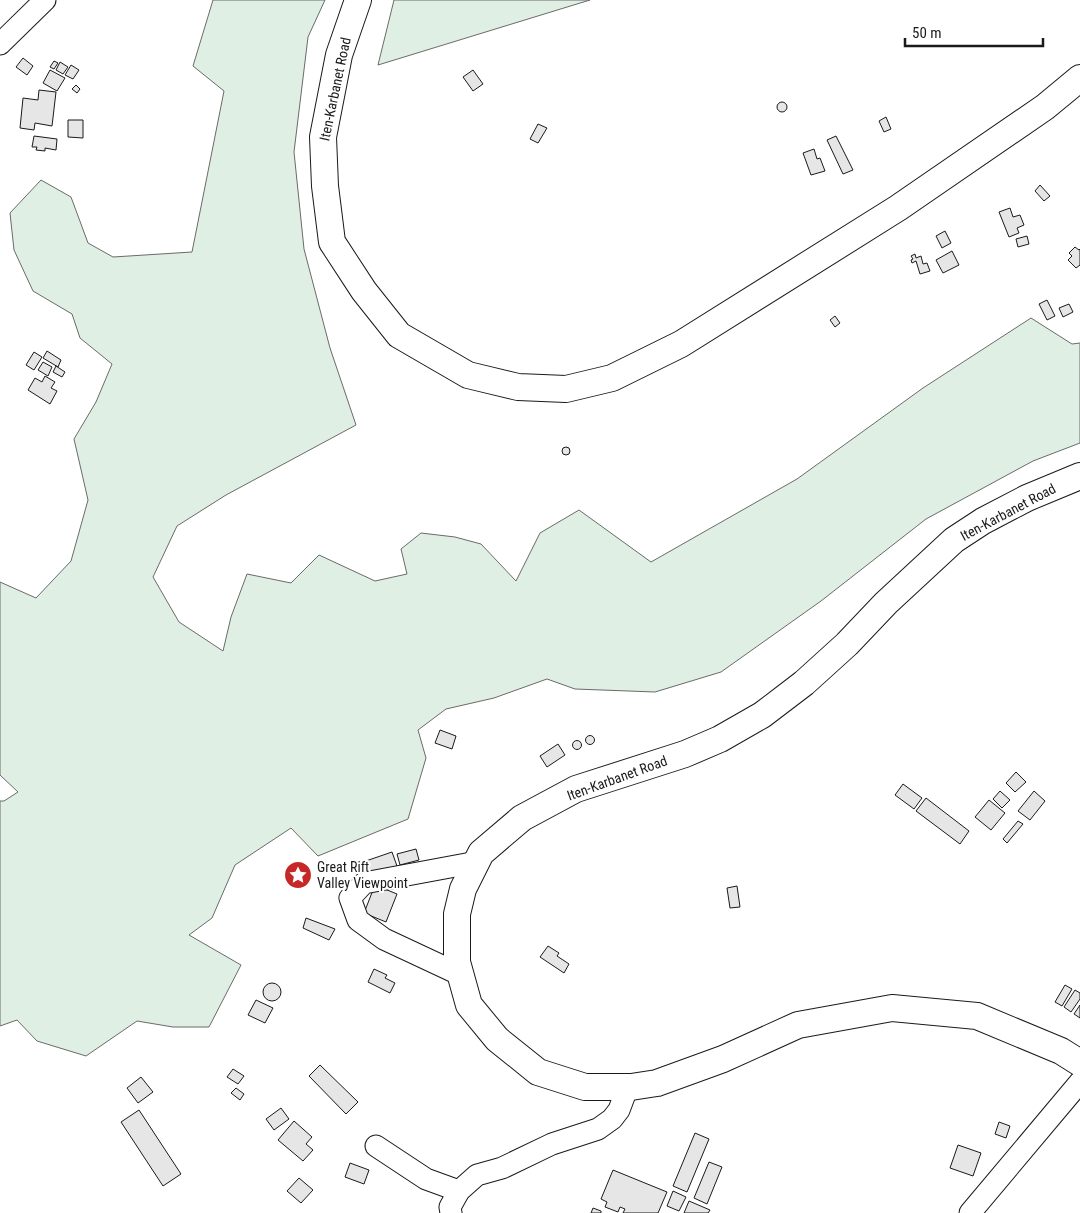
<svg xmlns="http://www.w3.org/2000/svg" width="1080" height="1213" font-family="'Roboto Condensed',sans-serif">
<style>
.green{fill:#e0efe3;stroke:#6a6a6a}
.building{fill:#e6e6e6;stroke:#1a1a1a}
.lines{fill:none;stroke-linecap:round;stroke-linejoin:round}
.minor-casing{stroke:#1a1a1a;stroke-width:23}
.major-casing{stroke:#1a1a1a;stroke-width:28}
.minor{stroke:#fff;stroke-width:21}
.major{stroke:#fff;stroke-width:26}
.labels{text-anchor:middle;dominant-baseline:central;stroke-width:4;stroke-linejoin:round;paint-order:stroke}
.street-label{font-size:14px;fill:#1a1a1a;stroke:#fff}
.poi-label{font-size:14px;fill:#1a1a1a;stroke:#fff;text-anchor:start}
</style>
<rect width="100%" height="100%" fill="#fff"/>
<g class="green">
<polygon points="213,0 325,0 308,37 294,152 304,249 330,348 356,425 226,495 177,526 153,577 179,622 223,651 231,617 247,574 291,583 319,555 375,581 407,574 401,549 421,533 455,537 481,544 516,581 540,533 579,510 651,562 797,479 923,388 1031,318 1072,344 1080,343 1080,443 1033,461 926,519 821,601 721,672 655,692 575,689 547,679 494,698 446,709 418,730 426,758 408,819 318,856 291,828 235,865 212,918 189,935 241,965 209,1027 173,1027 137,1021 86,1056 37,1041 17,1020 0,1026 0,801 4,801 18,792 0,775 0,582 36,598 71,561 88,500 74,439 96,402 112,364 80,338 72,314 33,291 14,250 10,213 41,180 71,197 88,243 113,257 192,252 224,91 193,66"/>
<polygon points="394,0 590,0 378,65"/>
</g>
<g class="building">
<polygon points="23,58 33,66 27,75 16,67"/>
<polygon points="54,61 58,63 54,69 50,67"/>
<polygon points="60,62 68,67 63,74 56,70"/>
<polygon points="71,65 79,70 73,79 65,75"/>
<polygon points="50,70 65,78 57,91 43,83"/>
<polygon points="473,70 483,84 473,91 463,77"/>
<polygon points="76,85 80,89 77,93 72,89"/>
<polygon points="39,90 56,92 52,126 35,123 34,130 20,128 23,98 38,100"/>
<circle cx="782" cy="107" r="5"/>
<polygon points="886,117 891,129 884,132 879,121"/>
<polygon points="68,120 83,120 83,138 68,137"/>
<polygon points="538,124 547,128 538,143 530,139"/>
<polygon points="34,136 57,139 56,150 45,148 45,151 36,150 37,147 32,147"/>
<polygon points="836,136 853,170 843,174 827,140"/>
<polygon points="814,149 817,159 820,158 825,171 811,175 803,153"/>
<polygon points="1040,185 1050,196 1044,201 1035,191"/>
<polygon points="1010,208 1013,217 1020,215 1024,225 1017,228 1019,233 1009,237 999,212"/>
<polygon points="945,231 951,243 942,248 936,236"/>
<polygon points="1027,236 1029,244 1018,247 1016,239"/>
<polygon points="1075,247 1079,250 1080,249 1080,265 1076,268 1068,260 1072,256 1069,253"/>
<polygon points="952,251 959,265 943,273 936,260"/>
<polygon points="915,254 916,258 921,256 923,264 927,263 930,271 920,274 916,261 912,263 911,260 913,259 911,256"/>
<polygon points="1047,300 1055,316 1047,320 1039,304"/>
<polygon points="1069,304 1073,312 1063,317 1059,308"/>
<polygon points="835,316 840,323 835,327 830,320"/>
<polygon points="47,351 61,360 58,367 43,358"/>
<polygon points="34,352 42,357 34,370 26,365"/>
<polygon points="43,362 52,367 48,376 38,370"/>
<polygon points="56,366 65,372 62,377 53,372"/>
<polygon points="45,376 55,382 51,388 57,391 50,404 28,390 35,378 42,382"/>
<circle cx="566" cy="451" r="4"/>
<polygon points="440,730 456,736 452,749 435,743"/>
<circle cx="590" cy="740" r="4.5"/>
<circle cx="577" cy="745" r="4.5"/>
<polygon points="558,744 565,755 547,767 540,756"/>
<polygon points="1016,772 1026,782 1015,792 1006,783"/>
<polygon points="903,784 922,798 914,809 895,795"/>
<polygon points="1000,791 1010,800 1002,808 993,799"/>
<polygon points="1034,791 1045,801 1030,820 1018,811"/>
<polygon points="926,798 969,831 960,844 916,811"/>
<polygon points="989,800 1005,813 991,830 975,817"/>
<polygon points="1018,821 1023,824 1007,843 1003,839"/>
<polygon points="416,849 419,860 400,865 397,854"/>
<polygon points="392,852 397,866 365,877 360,863"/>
<polygon points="375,885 397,894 386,922 364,913"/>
<polygon points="737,886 740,907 730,908 727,888"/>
<polygon points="306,918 335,929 329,940 303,928"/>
<polygon points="548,946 559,953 557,956 569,964 564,973 540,957"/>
<polygon points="374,969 387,975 385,978 395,983 390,993 368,982"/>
<circle cx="272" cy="992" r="9"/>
<polygon points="1065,985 1072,989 1062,1006 1055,1002"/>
<polygon points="1075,990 1080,993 1080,999 1071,1012 1064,1007"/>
<polygon points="256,1000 273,1008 265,1023 248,1015"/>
<polygon points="1080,1005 1080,1018 1074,1014"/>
<polygon points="320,1065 358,1102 346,1114 309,1076"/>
<polygon points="233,1069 244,1076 238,1084 227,1077"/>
<polygon points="141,1077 153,1092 138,1103 127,1088"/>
<polygon points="236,1088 244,1094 240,1100 231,1093"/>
<polygon points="281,1108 289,1119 274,1130 266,1119"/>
<polygon points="139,1110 181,1174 163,1186 121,1122"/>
<polygon points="294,1121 312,1137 306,1144 313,1150 303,1161 278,1140"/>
<polygon points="999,1122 1010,1126 1006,1138 995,1134"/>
<polygon points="695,1133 709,1139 687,1192 673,1186"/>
<polygon points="958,1145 981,1153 973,1176 950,1168"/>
<polygon points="709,1162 722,1167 707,1204 694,1198"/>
<polygon points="350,1163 369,1170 364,1184 345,1177"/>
<polygon points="613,1170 667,1192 658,1213 623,1213 625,1209 620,1207 618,1212 605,1207 607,1202 601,1199"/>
<polygon points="299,1178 313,1190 301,1203 287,1191"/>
<polygon points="673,1191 686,1197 679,1211 667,1206"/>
<polygon points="689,1201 710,1210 708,1213 684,1213"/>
<polygon points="593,1208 601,1211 601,1213 591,1213"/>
</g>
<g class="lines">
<g class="minor-casing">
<g id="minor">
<polyline points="0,44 45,0"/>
<polyline points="461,975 384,939 358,920 350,898 364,883 477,862"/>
<polyline points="376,1146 426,1179 459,1191"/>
<polyline points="451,1213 450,1207 459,1191 477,1175 502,1168 552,1144 598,1129 612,1119 619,1110 628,1086"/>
<polyline points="970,1213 1080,1082"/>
</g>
</g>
<g class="major-casing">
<g id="major">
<polyline points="358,0 339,55 323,137 325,186 332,242 364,291 399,335 468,375 518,387 566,389 612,378 681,344 898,208 1045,107 1080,78"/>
<polyline points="1080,476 1027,498 983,521 954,540 886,603 847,644 804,683 762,715 720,739 685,754 576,789 522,818 481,853 463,889 457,914 457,962 469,1005 497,1039 538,1072 585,1087 631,1087 657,1083 723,1059 798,1025 892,1008 977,1016 1061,1051 1080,1063"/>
</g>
</g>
<use href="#minor" class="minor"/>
<use href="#major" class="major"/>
</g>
<defs>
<g id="sight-disc" transform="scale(1.4375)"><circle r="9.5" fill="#c62828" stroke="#fff"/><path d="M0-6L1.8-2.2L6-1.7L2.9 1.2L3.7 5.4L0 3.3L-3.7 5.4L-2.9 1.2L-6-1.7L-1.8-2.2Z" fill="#fff"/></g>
</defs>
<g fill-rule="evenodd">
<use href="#sight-disc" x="298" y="875"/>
</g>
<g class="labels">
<g class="street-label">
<text transform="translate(335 89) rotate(-78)">Iten-Karbanet Road</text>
<text transform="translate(1008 512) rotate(-28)">Iten-Karbanet Road</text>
<text transform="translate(617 778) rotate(-20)">Iten-Karbanet Road</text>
</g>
<g class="poi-label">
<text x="317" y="867">Great Rift<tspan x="317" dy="16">Valley Viewpoint</tspan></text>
</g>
</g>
<path d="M905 38v8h138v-8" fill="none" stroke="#1a1a1a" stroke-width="2.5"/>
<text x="912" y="38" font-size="15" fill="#1a1a1a" stroke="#ffffff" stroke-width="4" paint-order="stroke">50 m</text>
</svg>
